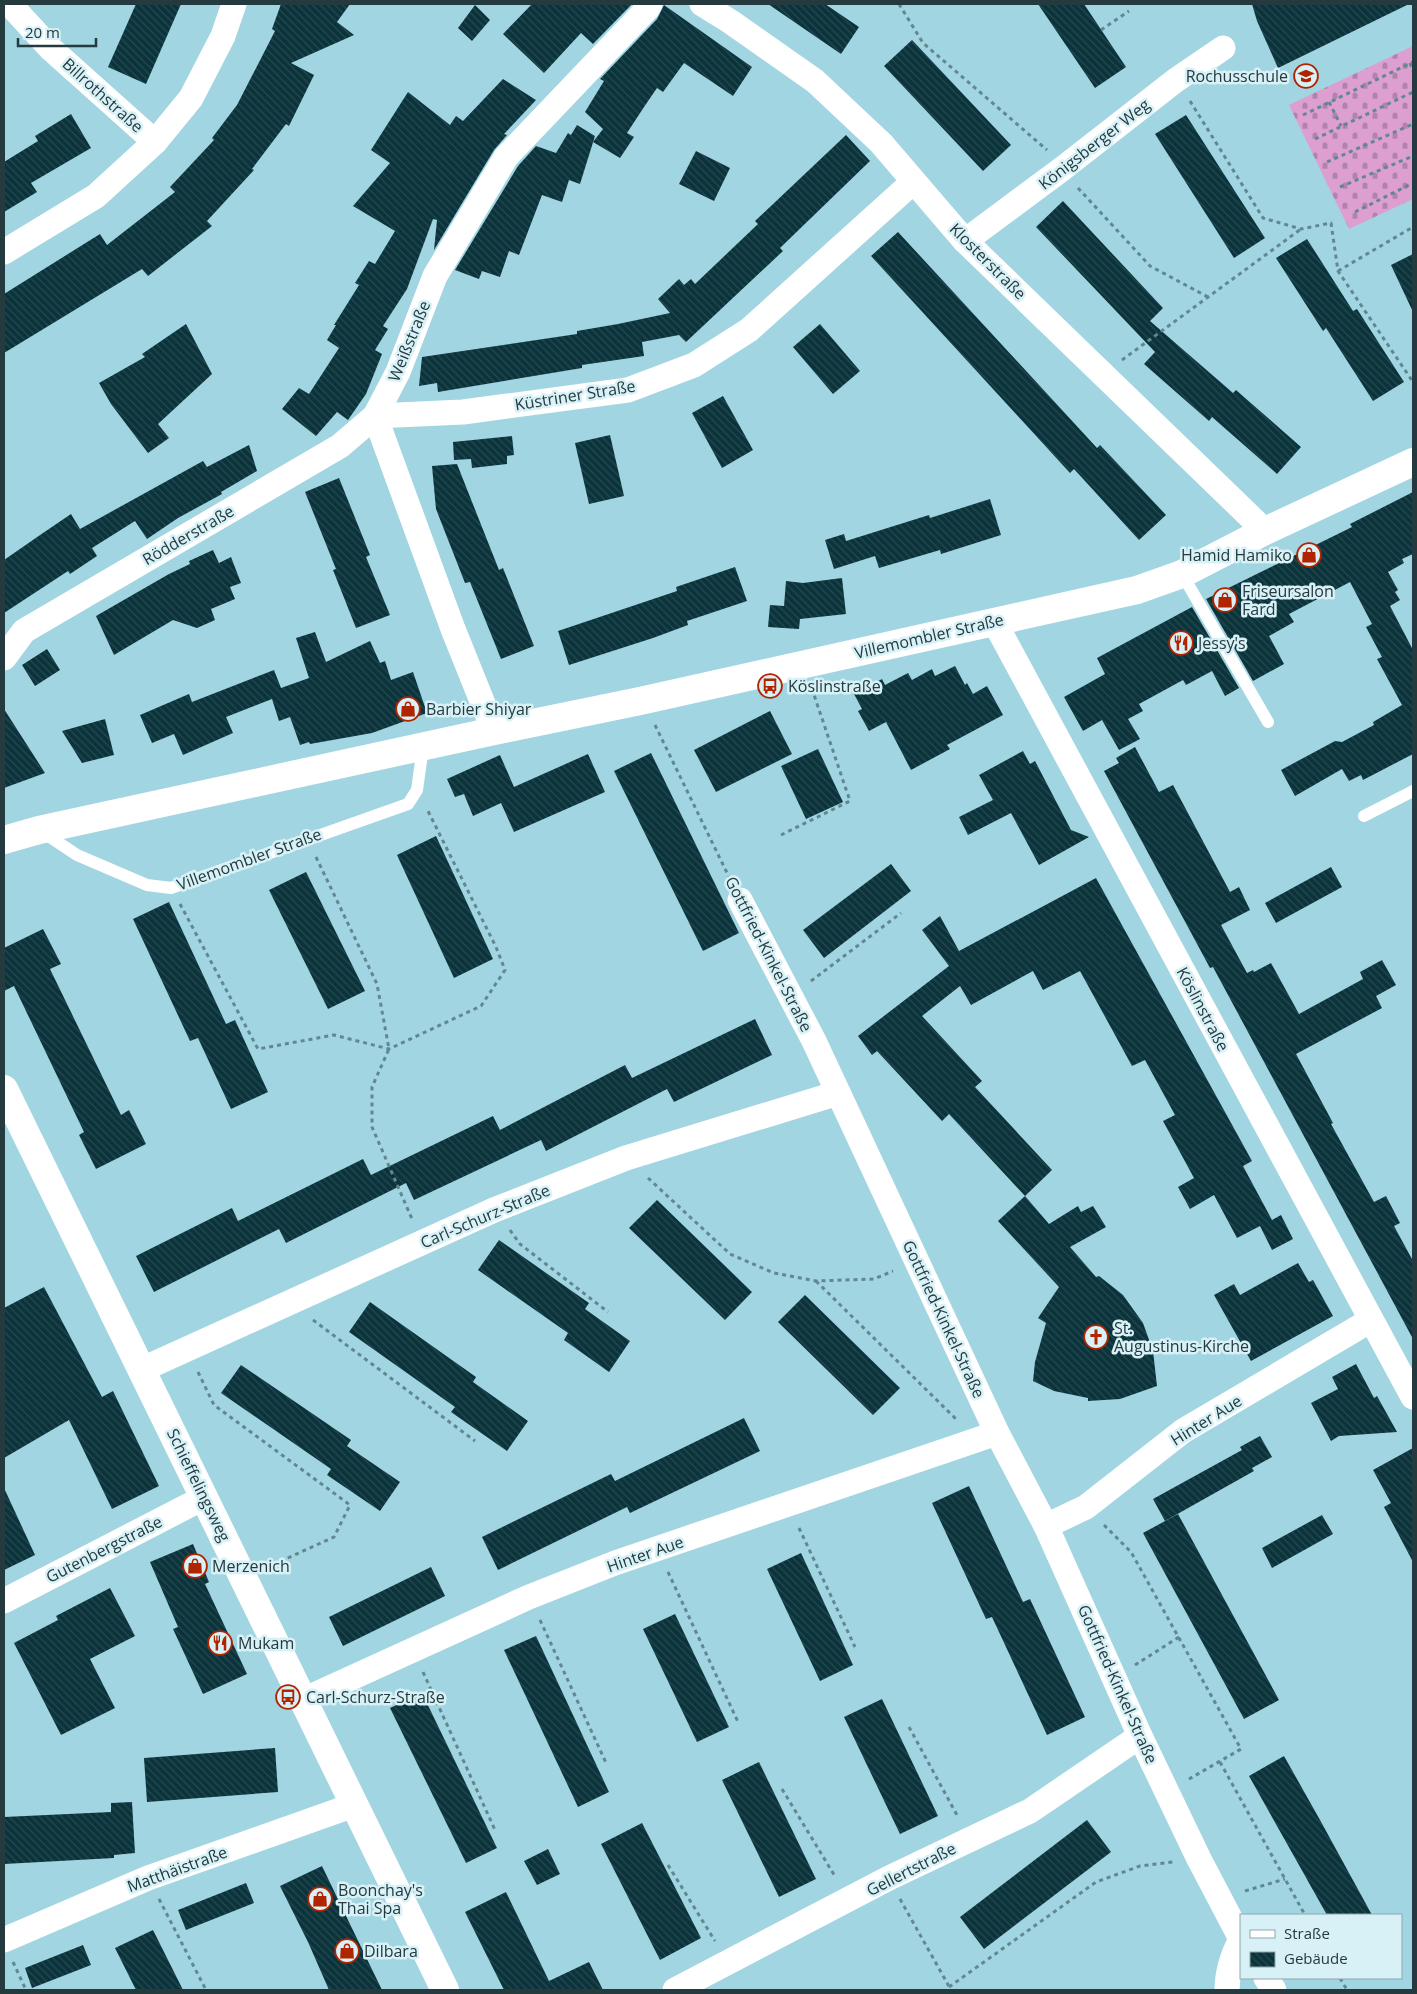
<svg xmlns="http://www.w3.org/2000/svg" width="1417" height="1994" font-family="'Open Sans',sans-serif">
<style>
.cemetery{fill:url(#cemetery-stones)}
.building{fill:url(#building-back-hatch)}
.lines{fill:none;stroke-linecap:round;stroke-linejoin:round}
.path{stroke:#628790;stroke-width:3;stroke-dasharray:4 4;stroke-linecap:butt}
.service{stroke:#fff;stroke-width:12}
.minor{stroke:#fff;stroke-width:25}
.tertiary{stroke:#fff;stroke-width:28}
.labels{text-anchor:middle;dominant-baseline:central;stroke-width:5;stroke-linejoin:round;paint-order:stroke}
.poi-label{font-size:16px;fill:#243a3e;stroke:#d7f1f7;text-anchor:start}
.street-label{font-size:16px;fill:#243a3e;stroke:#d7f1f7}
</style>
<defs>
<pattern id="cemetery-stones" width="16" height="16" patternUnits="userSpaceOnUse" patternTransform="scale(1.25)"><rect width="16" height="16" fill="#dc9fd0"/><path d="M2 7V4a2 2 0 0 1 4 0v3zM10 15v-3a2 2 0 0 1 4 0v3z" fill="#b283aa"/></pattern>
<pattern id="building-back-hatch" width="6" height="6" patternUnits="userSpaceOnUse" patternTransform="scale(1.25)"><rect width="6" height="6" fill="#0b333b"/><path d="M-1 5l2 2M0 0l6 6M5-1l2 2" fill="none" stroke="#264950"/></pattern>
</defs>
<rect width="100%" height="100%" fill="#a1d5e2"/>
<polygon class="cemetery" points="1413,46 1413,199 1349,229 1289,105"/>
<g class="building">
<polygon points="136,4 181,4 146,84 108,67"/>
<polygon points="281,4 350,4 337,22 354,35 291,63 314,75 289,126 286,124 252,169 254,170 207,221 212,226 148,276 142,269 4,353 4,294 100,234 107,245 175,192 170,187 214,140 212,138 237,105 275,31 272,29"/>
<polygon points="532,4 632,4 593,44 581,33 544,73 503,34"/>
<polygon points="768,4 825,4 859,27 841,54"/>
<polygon points="1038,4 1084,4 1126,67 1095,88"/>
<polygon points="1252,4 1409,4 1278,68 1257,21"/>
<polygon points="475,5 490,20 472,41 458,28"/>
<polygon points="664,5 752,67 733,96 684,63 663,92 657,88 644,107 627,133 634,137 620,158 593,142 603,129 585,112 604,81 600,79 657,19"/>
<polygon points="912,40 1011,145 983,171 884,66"/>
<polygon points="503,79 536,100 504,134 507,135 494,150 434,250 437,220 433,219 407,289 383,326 388,329 375,350 382,354 366,394 348,420 337,412 316,436 282,409 299,388 309,394 339,348 327,340 336,325 334,325 359,285 355,283 369,261 375,264 395,231 353,206 390,163 371,150 408,92 450,125 456,116 463,121"/>
<polygon points="71,114 91,148 31,183 37,192 4,212 4,162 38,141 35,136"/>
<polygon points="1186,115 1265,238 1234,258 1155,134"/>
<polygon points="577,125 595,136 580,184 569,180 562,202 542,195 519,255 509,251 500,277 482,271 479,279 455,270 518,166 536,146 556,153 568,133 571,135"/>
<polygon points="846,135 870,161 780,248 783,251 686,342 679,335 642,342 644,356 582,365 582,368 438,392 437,383 419,386 422,357 577,334 577,331 618,324 670,313 658,299 679,279 684,285 691,279 695,284 758,224 755,221"/>
<polygon points="696,151 730,168 714,201 679,184"/>
<polygon points="1063,201 1163,308 1150,321 1233,393 1236,390 1301,447 1277,474 1212,417 1209,421 1144,364 1155,352 1036,227"/>
<polygon points="898,232 1097,448 1100,445 1166,515 1139,540 1074,469 1070,473 871,256"/>
<polygon points="1307,239 1353,311 1357,309 1404,382 1373,401 1326,328 1323,331 1276,258"/>
<polygon points="1413,254 1413,312 1391,265"/>
<polygon points="186,324 212,374 158,424 169,438 148,453 111,404 99,383 145,357 142,354"/>
<polygon points="820,324 860,371 833,394 793,347"/>
<polygon points="723,396 753,450 722,468 692,413"/>
<polygon points="610,435 624,496 589,504 575,443"/>
<polygon points="512,436 514,455 507,456 507,464 472,468 471,459 454,460 453,442"/>
<polygon points="249,445 257,471 221,492 222,494 178,518 147,539 135,521 92,548 97,556 70,574 68,571 4,613 4,560 43,533 71,514 80,529 203,461 207,467"/>
<polygon points="457,464 499,570 503,568 534,646 501,659 470,582 465,583 436,509 432,466"/>
<polygon points="339,478 370,555 366,557 390,615 356,628 333,570 336,569 305,492"/>
<polygon points="1413,492 1413,554 1402,559 1404,563 1388,572 1398,590 1395,592 1400,600 1390,606 1413,650 1413,754 1363,780 1361,775 1349,781 1342,769 1295,796 1281,770 1322,748 1335,741 1342,742 1374,725 1373,722 1402,705 1377,659 1382,657 1366,627 1372,624 1350,582 1289,614 1294,622 1269,636 1284,664 1253,681 1206,599 1352,527 1350,524"/>
<polygon points="990,499 1001,535 941,554 940,550 879,568 875,556 834,569 825,540 844,534 846,541 929,515 930,518"/>
<polygon points="213,550 219,563 231,557 241,583 230,587 235,599 211,609 215,620 197,628 173,620 114,655 96,616 169,574 190,564 189,561"/>
<polygon points="735,567 747,601 687,621 688,625 653,638 569,665 558,631 677,591 676,587"/>
<polygon points="842,578 846,614 800,619 799,629 768,627 770,605 784,606 786,581 803,583"/>
<polygon points="1192,607 1239,688 1225,696 1212,671 1186,685 1183,680 1139,704 1143,711 1128,719 1140,739 1119,750 1102,720 1083,731 1064,697 1105,674 1097,658"/>
<polygon points="315,632 326,662 370,641 380,663 385,661 391,680 413,672 427,713 372,733 310,744 309,742 300,745 290,717 279,721 272,699 226,717 233,733 183,755 174,734 152,743 140,715 189,694 192,702 274,670 281,688 309,678 296,638"/>
<polygon points="47,649 60,670 35,686 22,665"/>
<polygon points="955,666 965,685 967,683 973,694 987,686 1003,715 947,745 950,749 911,770 886,722 869,731 858,711 862,709 854,694 882,679 885,685 908,673 912,680 932,669 935,676"/>
<polygon points="4,709 45,773 4,788"/>
<polygon points="770,711 792,754 716,792 694,750"/>
<polygon points="105,719 114,755 82,763 62,731"/>
<polygon points="1135,747 1159,792 1173,785 1230,892 1239,887 1250,910 1221,925 1247,973 1253,970 1254,972 1271,963 1299,1014 1363,979 1360,972 1382,960 1396,985 1376,996 1382,1008 1296,1054 1333,1123 1331,1124 1374,1202 1386,1196 1400,1223 1394,1226 1413,1261 1413,1339 1213,967 1210,968 1104,771 1119,763 1116,758"/>
<polygon points="818,749 843,802 806,819 781,766"/>
<polygon points="1023,751 1030,764 1035,761 1071,830 1089,837 1039,865 1011,813 968,835 959,817 993,800 979,775"/>
<polygon points="651,753 739,933 703,951 614,771"/>
<polygon points="588,754 605,792 514,832 501,803 473,816 464,794 455,797 447,779 500,755 514,787"/>
<polygon points="436,836 493,959 454,978 397,855"/>
<polygon points="891,864 911,891 824,958 803,930"/>
<polygon points="1331,867 1342,887 1276,923 1265,903"/>
<polygon points="306,872 365,991 328,1009 269,890"/>
<polygon points="1096,878 1252,1161 1243,1166 1272,1220 1281,1215 1293,1239 1272,1250 1260,1226 1237,1238 1214,1195 1190,1209 1178,1187 1194,1178 1163,1121 1175,1115 1145,1060 1132,1066 1080,971 1043,990 1033,971 971,1005 960,986 922,1016 982,1081 975,1087 1052,1170 1025,1196 949,1114 942,1121 877,1051 872,1055 858,1036 949,966 922,930 940,916 959,951"/>
<polygon points="169,902 226,1024 235,1020 268,1092 231,1109 198,1038 190,1041 133,919"/>
<polygon points="43,929 61,964 50,969 121,1115 129,1110 146,1144 96,1169 79,1135 84,1132 14,986 4,991 4,948"/>
<polygon points="755,1019 772,1055 674,1102 667,1089 546,1151 541,1140 414,1200 406,1183 286,1243 279,1229 154,1292 136,1256 232,1208 238,1221 363,1159 371,1175 493,1116 500,1130 625,1065 632,1078"/>
<polygon points="1025,1196 1049,1224 1078,1206 1081,1212 1093,1206 1106,1227 1070,1247 1096,1277 1099,1276 1123,1295 1143,1323 1153,1351 1157,1386 1120,1399 1088,1401 1088,1398 1054,1391 1033,1381 1035,1362 1046,1323 1038,1318 1059,1287 998,1221"/>
<polygon points="657,1200 752,1292 725,1320 629,1228"/>
<polygon points="499,1240 589,1303 585,1309 630,1341 609,1372 564,1340 568,1333 478,1270"/>
<polygon points="1298,1263 1309,1282 1313,1280 1333,1316 1251,1361 1214,1295 1234,1284 1240,1295"/>
<polygon points="44,1287 102,1397 113,1391 159,1486 112,1509 69,1420 4,1458 4,1308"/>
<polygon points="805,1295 900,1388 873,1415 778,1322"/>
<polygon points="370,1302 476,1377 473,1382 528,1421 507,1451 451,1412 455,1407 349,1332"/>
<polygon points="1356,1364 1374,1398 1377,1396 1397,1432 1339,1436 1331,1441 1311,1403 1338,1389 1332,1377"/>
<polygon points="241,1365 351,1440 347,1446 400,1482 380,1511 327,1475 331,1469 221,1393"/>
<polygon points="744,1418 760,1451 630,1513 627,1507 498,1570 482,1537 611,1474 615,1481"/>
<polygon points="1260,1436 1272,1457 1252,1468 1254,1471 1165,1521 1153,1499 1242,1450 1240,1447"/>
<polygon points="1413,1448 1413,1562 1384,1507 1391,1503 1373,1470"/>
<polygon points="969,1486 1023,1602 1030,1599 1085,1717 1047,1735 992,1617 986,1619 932,1503"/>
<polygon points="4,1488 35,1555 4,1570"/>
<polygon points="1178,1514 1279,1700 1244,1719 1143,1533"/>
<polygon points="1322,1515 1333,1534 1272,1568 1262,1548"/>
<polygon points="193,1544 209,1582 205,1584 247,1674 203,1694 173,1629 178,1627 150,1562"/>
<polygon points="801,1553 853,1665 820,1681 767,1569"/>
<polygon points="431,1567 445,1596 343,1646 329,1617"/>
<polygon points="110,1588 135,1636 90,1659 115,1708 61,1735 14,1643 58,1620 56,1616"/>
<polygon points="675,1614 729,1727 697,1742 643,1629"/>
<polygon points="536,1636 609,1792 578,1807 504,1650"/>
<polygon points="422,1693 497,1848 466,1863 390,1708"/>
<polygon points="882,1699 938,1816 900,1834 844,1717"/>
<polygon points="275,1748 278,1792 147,1802 144,1758"/>
<polygon points="1284,1756 1320,1820 1372,1915 1327,1915 1249,1776"/>
<polygon points="759,1762 816,1879 779,1897 722,1780"/>
<polygon points="132,1802 135,1853 114,1855 114,1858 4,1864 4,1817 111,1812 111,1803"/>
<polygon points="1087,1820 1111,1852 984,1949 960,1917"/>
<polygon points="642,1823 701,1938 660,1960 601,1844"/>
<polygon points="548,1849 560,1874 537,1885 524,1861"/>
<polygon points="322,1866 348,1920 382,1990 329,1990 308,1942 280,1886"/>
<polygon points="246,1883 254,1903 186,1930 178,1910"/>
<polygon points="506,1892 549,1981 589,1962 603,1990 504,1990 465,1912"/>
<polygon points="153,1930 183,1990 136,1990 115,1948"/>
<polygon points="83,1945 91,1965 32,1988 25,1968"/>
</g>
<g class="lines">
<g class="path">
<polyline points="899,4 923,43 1047,150"/>
<polyline points="1101,30 1129,11"/>
<polyline points="1410,63 1413,71"/>
<polyline points="1190,101 1263,218 1301,229 1331,223 1338,271 1413,382"/>
<polyline points="1329,102 1341,126"/>
<polyline points="1303,115 1413,62"/>
<polyline points="1315,139 1413,92"/>
<polyline points="1327,162 1413,124"/>
<polyline points="1340,187 1413,156"/>
<polyline points="1078,188 1150,266 1208,297"/>
<polyline points="1355,212 1413,183"/>
<polyline points="1338,271 1413,227"/>
<polyline points="1122,360 1301,229"/>
<polyline points="655,725 729,877"/>
<polyline points="781,835 850,801 812,689"/>
<polyline points="316,857 377,984 389,1049 372,1087 372,1127 412,1219"/>
<polyline points="180,904 258,1049 334,1035 389,1049 481,1006 505,970 496,947 427,809"/>
<polyline points="811,981 901,913"/>
<polyline points="648,1178 730,1254 774,1273 816,1281 874,1279 893,1271"/>
<polyline points="510,1230 520,1244 608,1312"/>
<polyline points="816,1281 957,1420"/>
<polyline points="313,1320 475,1441"/>
<polyline points="198,1372 214,1405 350,1505 334,1537 268,1567"/>
<polyline points="1104,1525 1131,1552 1241,1749 1189,1779"/>
<polyline points="799,1528 855,1647"/>
<polyline points="668,1572 738,1722"/>
<polyline points="540,1620 607,1765"/>
<polyline points="1135,1665 1179,1637"/>
<polyline points="423,1672 495,1830"/>
<polyline points="909,1727 958,1817"/>
<polyline points="1220,1762 1305,1915"/>
<polyline points="782,1789 836,1878"/>
<polyline points="668,1865 715,1941"/>
<polyline points="1245,1891 1285,1879"/>
<polyline points="159,1899 206,1990"/>
<polyline points="900,1899 951,1990"/>
<polyline points="13,1962 26,1990"/>
<polyline points="1340,1978 1347,1990"/>
<polyline points="949,1987 1096,1882 1140,1866 1173,1862"/>
</g>
<g class="service">
<polyline points="1182,574 1268,722"/>
<polyline points="1364,816 1413,791"/>
<polyline points="41,831 77,855 147,885 171,888 408,804 417,790 423,747"/>
</g>
<g class="minor">
<polyline points="12,4 16,11 51,49 155,142"/>
<polyline points="702,4 731,22 815,81 881,143 965,241 1265,531"/>
<polyline points="965,241 1062,169 1176,80 1223,48"/>
<polyline points="4,252 96,196 155,142 191,98 223,36 234,4"/>
<polyline points="375,416 463,412 628,390 694,365 749,330 913,182"/>
<polyline points="375,416 453,629 494,731"/>
<polyline points="994,621 1413,1397"/>
<polyline points="4,658 24,631 340,446 375,416 398,372 435,276 506,157 647,9 650,4"/>
<polyline points="740,900 814,1041 997,1433 1046,1526 1140,1736 1199,1859 1241,1939"/>
<polyline points="143,1369 494,1210 626,1158 838,1093"/>
<polyline points="1046,1526 1086,1507 1183,1431 1371,1320"/>
<polyline points="4,1601 205,1497"/>
<polyline points="303,1700 529,1597 615,1563 997,1433"/>
<polyline points="4,1940 148,1878 354,1805"/>
<polyline points="1266,1978 1274,1990"/>
<polyline points="675,1990 889,1878 1030,1811 1140,1736"/>
<path d="M 1227,1990 C 1227,1971 1232,1956 1241,1939"/>
</g>
<g class="tertiary">
<polyline points="4,840 39,830 494,731 640,701 1137,590 1182,574 1265,531 1413,462"/>
<polyline points="4,1089 445,1990"/>
</g>
</g>
<defs>
<g id="school-ring" transform="scale(1.25)"><circle r="9.5" fill="#d7f1f7" stroke="#b02400" stroke-width="1.5"/><path d="M0-5L7-2L0 1L-7-2ZM-4 1L0 2.5L4 1V4Q0 6-4 4Z" fill="#b02400"/></g>
<g id="shop-ring" transform="scale(1.25)"><circle r="9.5" fill="#d7f1f7" stroke="#b02400" stroke-width="1.5"/><path d="M-5-2.5h2.3a2.7 3.5 0 0 1 5.4 0H5L5.5 6h-11ZM-1.5-2.5h3a1.5 2.3 0 0 0-3 0Z" fill="#b02400"/></g>
<g id="restaurant-ring" transform="scale(1.25)"><circle r="9.5" fill="#d7f1f7" stroke="#b02400" stroke-width="1.5"/><path d="M-5-6h1v4h1v-4h1v4h1v-4h1v5L-1.5 .5V6h-2V.5L-5-1ZM5-6V6H3V1.5H1.5Q1.5-4 5-6Z" fill="#b02400"/></g>
<g id="bus-ring" transform="scale(1.25)"><circle r="9.5" fill="#d7f1f7" stroke="#b02400" stroke-width="1.5"/><path d="M-5-6H5V4H4V6H2V4H-2V6H-4V4H-5ZM-3.5-4V0h7V-4ZM-3.5 1.2v1.5H-2V1.2ZM2 1.2v1.5H3.5V1.2Z" fill="#b02400"/></g>
<g id="church-ring" transform="scale(1.25)"><circle r="9.5" fill="#d7f1f7" stroke="#b02400" stroke-width="1.5"/><path d="M-1.2-6h2.4v3.5h3.3v2.4h-3.3V6h-2.4V-.1h-3.3v-2.4h3.3Z" fill="#b02400"/></g>
</defs>
<g fill-rule="evenodd">
<use href="#school-ring" x="1306" y="76"/>
<use href="#shop-ring" x="1309" y="555"/>
<use href="#shop-ring" x="1225" y="600"/>
<use href="#restaurant-ring" x="1181" y="643"/>
<use href="#bus-ring" x="770" y="686"/>
<use href="#shop-ring" x="408" y="709"/>
<use href="#church-ring" x="1096" y="1337"/>
<use href="#shop-ring" x="195" y="1566"/>
<use href="#restaurant-ring" x="220" y="1643"/>
<use href="#bus-ring" x="288" y="1697"/>
<use href="#shop-ring" x="320" y="1899"/>
<use href="#shop-ring" x="347" y="1951"/>
</g>
<g class="labels">
<g class="poi-label">
<text x="1288" y="76" text-anchor="end">Rochusschule</text>
<text x="1292" y="555" text-anchor="end">Hamid Hamiko</text>
<text x="1242" y="591">Friseursalon<tspan x="1242" dy="18">Fard</tspan></text>
<text x="1198" y="643">Jessy's</text>
<text x="788" y="686">Köslinstraße</text>
<text x="426" y="709">Barbier Shiyar</text>
<text x="1114" y="1328">St.<tspan x="1114" dy="18">Augustinus-Kirche</tspan></text>
<text x="212" y="1566">Merzenich</text>
<text x="238" y="1643">Mukam</text>
<text x="306" y="1697">Carl-Schurz-Straße</text>
<text x="338" y="1890">Boonchay's<tspan x="338" dy="18">Thai Spa</tspan></text>
<text x="364" y="1951">Dilbara</text>
</g>
<g class="street-label">
<text transform="translate(103 95) rotate(42)">Billrothstraße</text>
<text transform="translate(1094 144) rotate(-38)">Königsberger Weg</text>
<text transform="translate(988 261) rotate(45)">Klosterstraße</text>
<text transform="translate(409 341) rotate(-68)">Weißstraße</text>
<text transform="translate(575 395) rotate(-9)">Küstriner Straße</text>
<text transform="translate(188 535) rotate(-30)">Rödderstraße</text>
<text transform="translate(929 636) rotate(-13)">Villemombler Straße</text>
<text transform="translate(249 859) rotate(-20)">Villemombler Straße</text>
<text transform="translate(769 954) rotate(63)">Gottfried-Kinkel-Straße</text>
<text transform="translate(1203 1009) rotate(62)">Köslinstraße</text>
<text transform="translate(485 1216) rotate(-23)">Carl-Schurz-Straße</text>
<text transform="translate(944 1319) rotate(65)">Gottfried-Kinkel-Straße</text>
<text transform="translate(1206 1420) rotate(-32)">Hinter Aue</text>
<text transform="translate(199 1485) rotate(64)">Schieffelingsweg</text>
<text transform="translate(104 1549) rotate(-27)">Gutenbergstraße</text>
<text transform="translate(645 1554) rotate(-19)">Hinter Aue</text>
<text transform="translate(1118 1684) rotate(66)">Gottfried-Kinkel-Straße</text>
<text transform="translate(177 1869) rotate(-20)">Matthäistraße</text>
<text transform="translate(911 1869) rotate(-27)">Gellertstraße</text>
</g>
</g>
<rect width="1417" height="1994" fill="none" stroke="#243a3e" stroke-width="10"/>
<rect x="1240" y="1914" width="162" height="65" fill="#d7f1f7" stroke="#8fa8ad"/>
<rect x="1250" y="1930" width="25" height="8" fill="#ffffff" stroke="#8fa8ad"/>
<text x="1284" y="1939" font-size="15" fill="#243a3e">Straße</text>
<rect x="1250" y="1952" width="25" height="15" fill="url(#building-back-hatch)" stroke="#8fa8ad"/>
<text x="1284" y="1964" font-size="15" fill="#243a3e">Gebäude</text>
<path d="M18 38v8h78v-8" fill="none" stroke="#243a3e" stroke-width="2.5"/>
<text x="25" y="38" font-size="15" fill="#243a3e" stroke="#d7f1f7" stroke-width="4" paint-order="stroke">20 m</text>
</svg>
